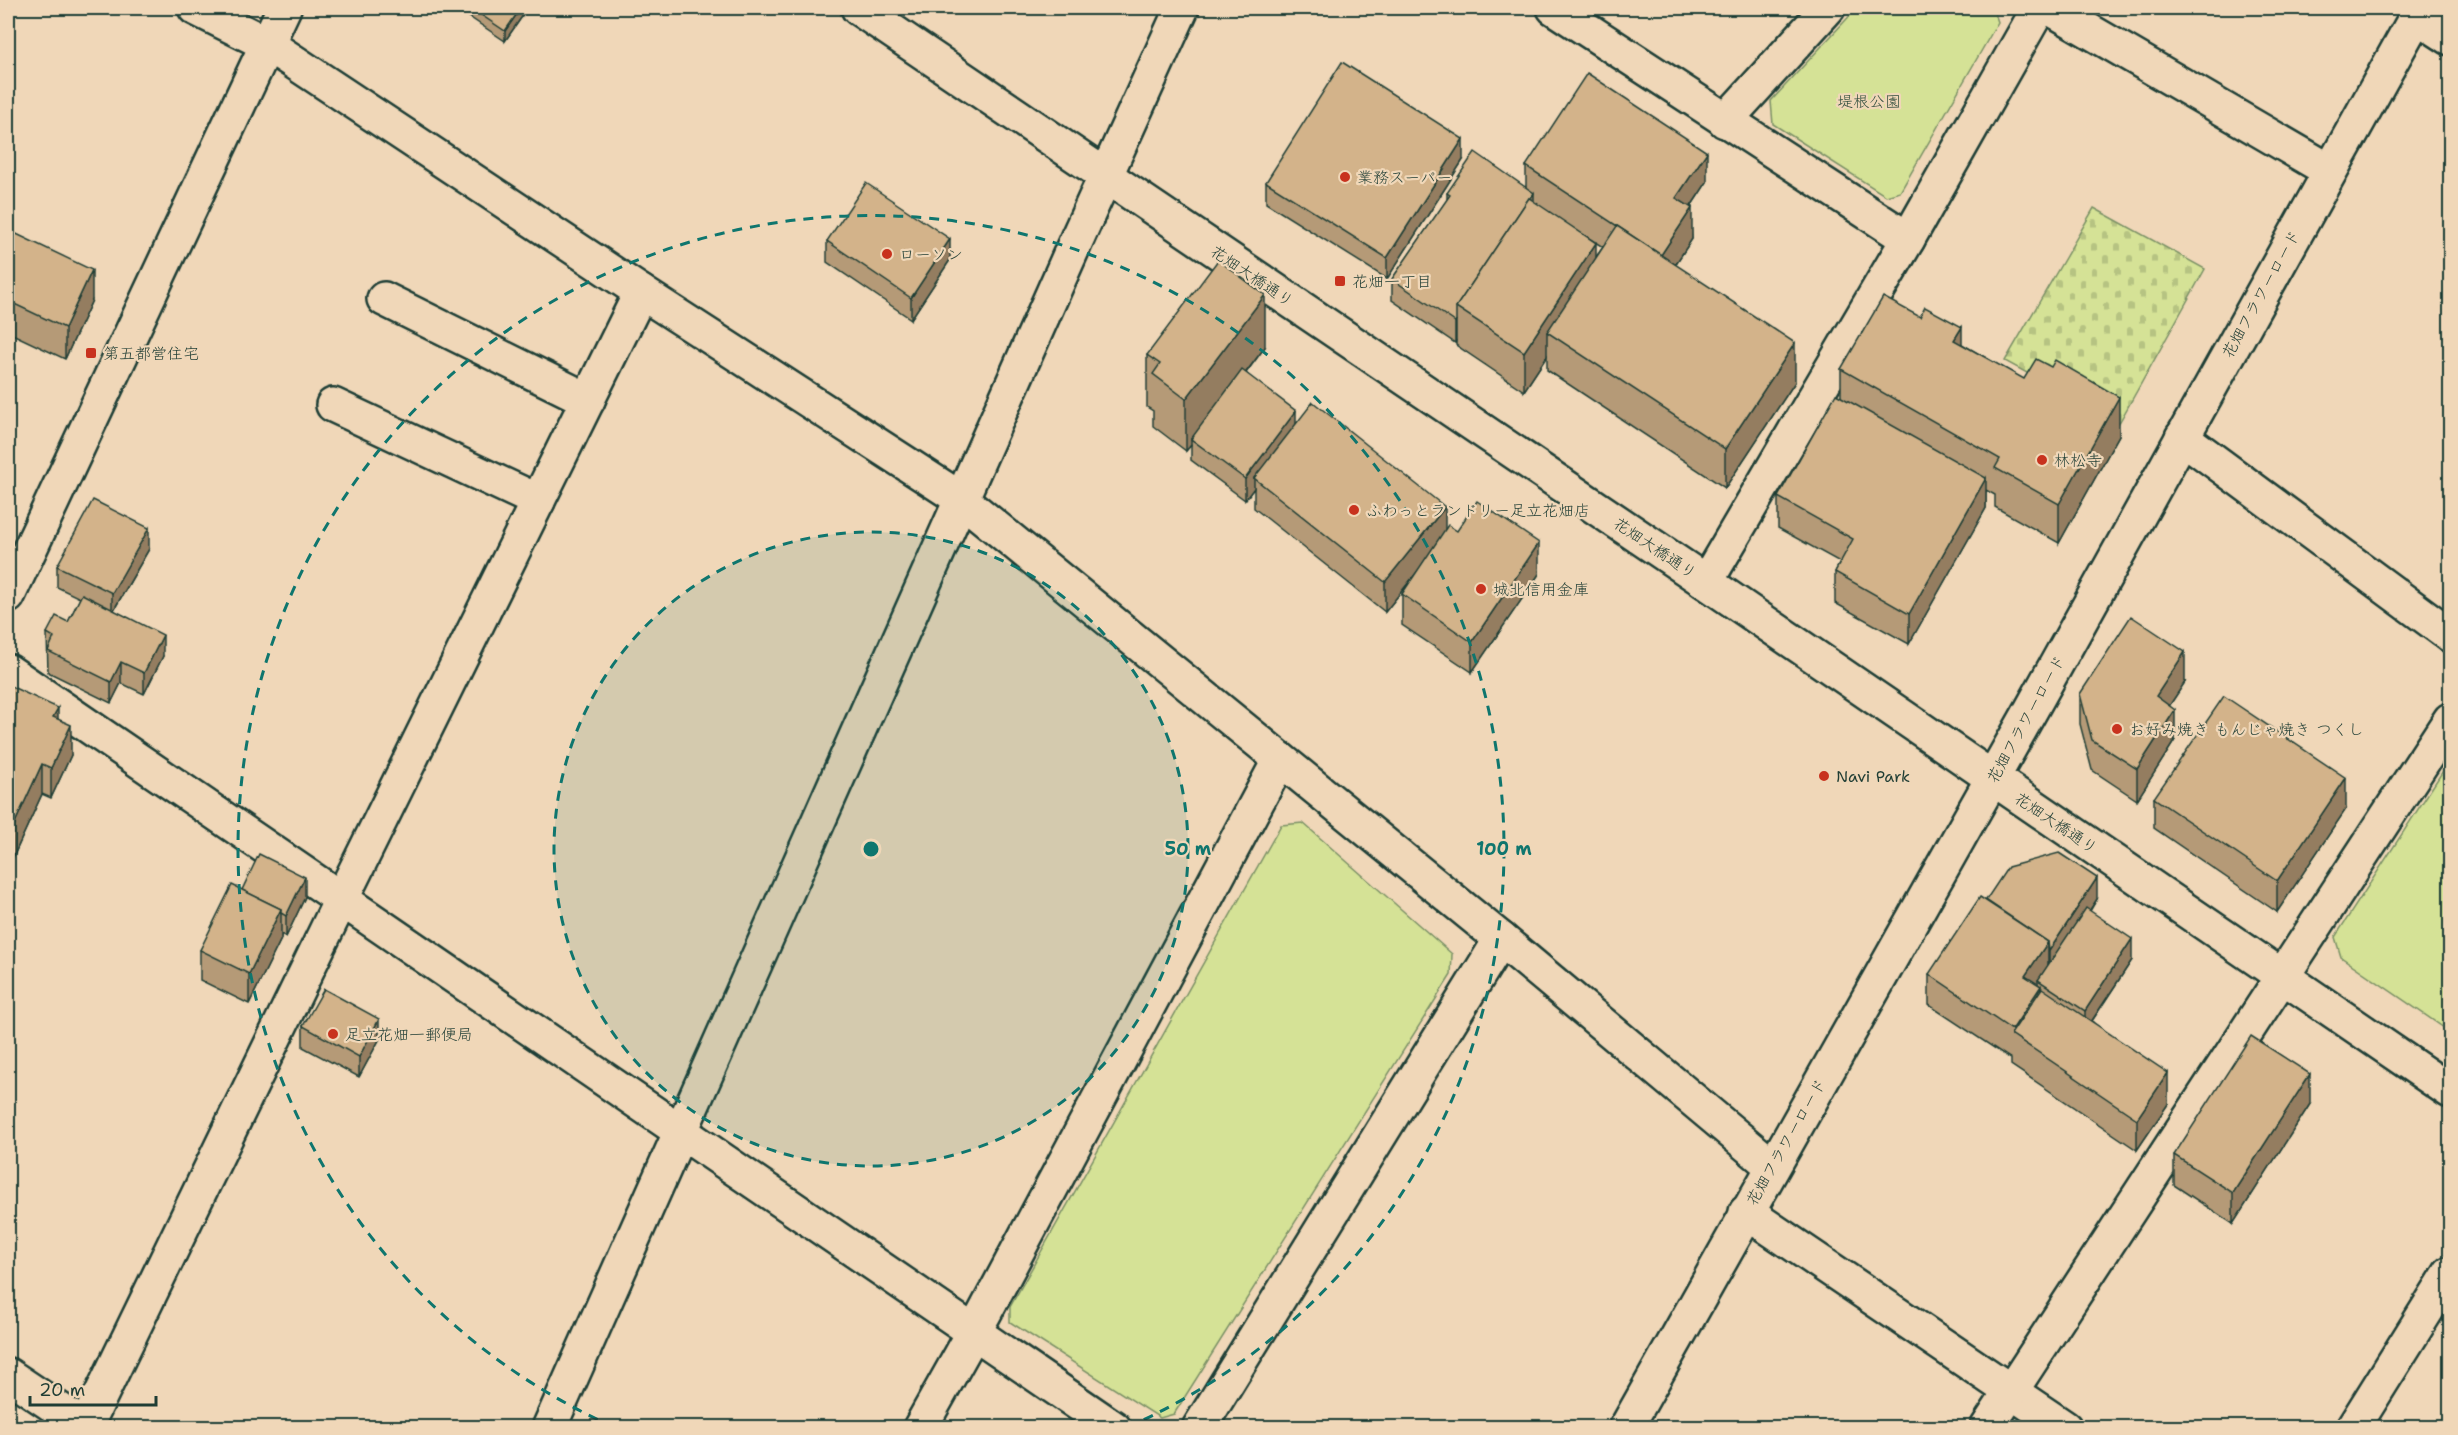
<svg xmlns="http://www.w3.org/2000/svg" width="2458" height="1435" font-family="'Shantell Sans','Klee One',sans-serif">
<style>
.cemetery{fill:url(#cemetery-stones);stroke:#7a9065;stroke-width:1.5}
.green{fill:#d5e296;stroke:#7a9065;stroke-width:1.5}
.lines{fill:none;stroke-linecap:round;stroke-linejoin:round}
.minor-casing{stroke:#1f3d34;stroke-width:38}
.minor{stroke:#f0d7b8;stroke-width:33}
.wall{fill:#b59a77;stroke:#1f3d34;stroke-width:1.5;fill-rule:evenodd}
.shaded-wall{fill:#947d61;stroke:#1f3d34;stroke-width:1.5}
.building{fill:#d3b38a;stroke:#1f3d34;stroke-width:1.5}
.ring{fill:none;stroke:#0f766e;stroke-width:3;stroke-dasharray:10 8}
.poi-dot{fill:#c8321e;stroke:#f0d7b8;stroke-width:2}
.labels{text-anchor:middle;dominant-baseline:central;stroke-width:4.5;stroke-linejoin:round;paint-order:stroke}
.park-label{font-size:16px;fill:#314e3e;stroke:#f0d7b8}
.poi-label{font-size:16px;fill:#1f3d34;stroke:#f0d7b8;text-anchor:start}
.street-label{font-size:16px;fill:#1f3d34;stroke:#f0d7b8}
.centre{fill:#0f766e;stroke:#f0d7b8;stroke-width:3}
.ring-label{font-size:18px;text-anchor:middle;font-weight:bold;fill:#0f766e;stroke:#f0d7b8;stroke-width:4.5;stroke-linejoin:round;paint-order:stroke}
</style>
<defs>
<pattern id="cemetery-stones" width="16" height="16" patternUnits="userSpaceOnUse" patternTransform="scale(1.5)"><rect width="16" height="16" fill="#d5e296"/><path d="M2 7V4a2 2 0 0 1 4 0v3zM10 15v-3a2 2 0 0 1 4 0v3z" fill="#b6c382"/></pattern>
</defs>
<rect width="100%" height="100%" fill="#f0d7b8"/>
<filter id="ink" filterUnits="userSpaceOnUse"><feTurbulence type="fractalNoise" baseFrequency=".0167" numOctaves="2"/><feDisplacementMap in="SourceGraphic" scale="12" xChannelSelector="R" yChannelSelector="G"/><feConvolveMatrix kernelMatrix="1 2 1 2 8 2 1 2 1" color-interpolation-filters="sRGB"/></filter>
<g filter="url(#ink)">
<polygon class="cemetery" points="2094,208 2205,269 2119,423 2005,361"/>
<g class="green">
<polygon points="1857,8 1993,8 1998,22 1900,192 1886,196 1773,124 1771,101"/>
<polygon points="2450,760 2450,1032 2341,957 2335,937"/>
<polygon points="1303,823 1452,954 1451,975 1174,1414 1160,1418 1010,1322 1010,1307 1281,825"/>
</g>
<g class="lines">
<g class="minor-casing">
<g id="minor">
<polyline points="195,8 267,44 641,292 961,499 1501,939 1772,1166"/>
<polyline points="858,8 1706,582 2450,1091"/>
<polyline points="1554,8 1908,239"/>
<polyline points="2050,8 2330,171"/>
<polyline points="2416,16 2450,38"/>
<polyline points="1725,121 1828,8"/>
<polyline points="384,299 588,400"/>
<polyline points="333,405 538,501"/>
<polyline points="2182,437 2450,635"/>
<polyline points="1706,582 1908,239 2039,8"/>
<polyline points="8,596 284,8"/>
<polyline points="8,671 1114,1428"/>
<polyline points="1746,1212 2065,1428"/>
<polyline points="8,1375 87,1428"/>
<polyline points="85,1428 342,898 641,292"/>
<polyline points="549,1428 1080,232 1182,8"/>
<polyline points="920,1428 984,1314 1280,759"/>
<polyline points="1199,1428 1501,939"/>
<polyline points="1626,1428 2031,710 2421,8"/>
<polyline points="1987,1428 2450,720"/>
<polyline points="2353,1428 2450,1273"/>
</g>
</g>
<use href="#minor" class="minor"/>
</g>
<g class="wall">
<polygon points="456,8 528,8 505,41"/>
<polygon points="1463,160 1387,279 1266,203 1266,182"/>
<path d="M 1526,166 L 1707,182 L 1690,208 L 1692,239 L 1675,265 L 1795,382 L 1725,488 L 1547,370 L 1547,356 L 1524,391 L 1456,345 L 1456,340 L 1455,343 L 1392,300 L 1392,279 L 1447,200 L 1447,193 L 1526,187 ZM 1584,235 L 1603,247 L 1596,257 Z"/>
<polygon points="8,230 92,300 65,359 8,332"/>
<polygon points="827,241 950,260 911,319 827,262"/>
<polygon points="1962,344 2119,435 2059,543 1995,507 1995,495 1986,490 1986,508 1909,644 1835,603 1835,572 1840,562 1778,528 1778,497 1841,397 1841,369"/>
<polygon points="1265,347 1246,373 1296,424 1445,530 1457,531 1539,574 1472,672 1402,625 1402,594 1413,577 1385,612 1254,508 1254,488 1245,500 1191,460 1191,445 1186,451 1153,426 1153,411 1147,407 1147,355"/>
<polygon points="149,549 114,610 163,656 144,694 121,683 111,703 48,672 47,633 68,622 80,598 57,587 57,566"/>
<polygon points="2185,682 2169,706 2175,740 2137,800 2092,770 2080,724 2080,694"/>
<polygon points="8,685 58,719 71,755 51,798 42,794 10,864 10,889 8,894"/>
<polygon points="2154,798 2346,809 2277,912 2154,828"/>
<polygon points="242,890 305,897 286,937 281,934 281,939 249,1004 200,980 200,950"/>
<polygon points="2097,899 2090,911 2132,960 2092,1021 2168,1104 2137,1150 2011,1065 2011,1059 1929,1005 1929,974"/>
<polygon points="303,1026 379,1040 359,1077 303,1047"/>
<polygon points="2310,1104 2233,1224 2174,1185 2174,1155"/>
</g>
<g class="shaded-wall">
<polygon points="521,8 528,8 505,41 505,31"/>
<polygon points="1463,139 1463,160 1387,279 1387,258"/>
<polygon points="1707,152 1707,182 1676,229 1676,198"/>
<polygon points="1534,193 1534,214 1509,229"/>
<polygon points="1692,208 1692,239 1661,286 1661,255"/>
<polygon points="950,239 950,260 911,319 911,298"/>
<polygon points="1596,243 1596,282 1547,332 1547,356 1524,391 1524,352"/>
<polygon points="92,270 92,300 65,359 65,328"/>
<polygon points="1265,295 1265,347 1194,441 1191,439 1191,445 1186,451 1186,399"/>
<polygon points="1456,320 1456,340 1455,343 1455,322"/>
<polygon points="1962,327 1962,366 1954,340"/>
<polygon points="1795,343 1795,382 1725,488 1725,449"/>
<polygon points="2119,397 2119,435 2059,543 2059,504"/>
<polygon points="1296,411 1296,431 1254,478 1254,488 1245,500 1245,479"/>
<polygon points="1986,478 1986,508 1909,644 1909,614"/>
<polygon points="1445,507 1445,537 1385,612 1385,582"/>
<polygon points="149,528 149,549 112,613 112,593"/>
<polygon points="1539,543 1539,574 1472,672 1472,642"/>
<polygon points="163,635 163,656 144,694 144,673"/>
<polygon points="2185,652 2185,682 2156,726 2156,696"/>
<polygon points="121,662 121,683 111,703 111,682"/>
<polygon points="58,708 58,738 53,717"/>
<polygon points="2175,710 2175,740 2137,800 2137,769"/>
<polygon points="71,725 71,755 51,798 51,768"/>
<polygon points="42,764 42,794 10,864 10,889 8,894 8,838"/>
<polygon points="2346,778 2346,809 2277,912 2277,881"/>
<polygon points="305,877 305,897 286,937 286,916"/>
<polygon points="2097,878 2097,899 2049,972 2049,951"/>
<polygon points="281,909 281,939 249,1004 249,974"/>
<polygon points="2132,939 2132,960 2085,1031 2085,1011"/>
<polygon points="2048,942 2048,972 2038,980 2038,987 2025,976"/>
<polygon points="2041,986 2041,1017 2012,1035 2012,1030"/>
<polygon points="379,1019 379,1040 359,1077 359,1057"/>
<polygon points="2168,1073 2168,1104 2137,1150 2137,1119"/>
<polygon points="2310,1074 2310,1104 2233,1224 2233,1193"/>
</g>
<g class="building">
<polygon points="471,8 521,8 505,31"/>
<polygon points="1342,62 1463,139 1387,258 1266,182"/>
<polygon points="1587,73 1707,152 1676,198 1692,208 1661,255 1526,166"/>
<polygon points="1475,152 1534,193 1530,199 1529,198 1456,307 1456,320 1455,322 1392,279 1450,195 1447,193"/>
<polygon points="866,183 950,239 911,298 827,241"/>
<polygon points="1529,198 1596,243 1524,352 1456,307"/>
<polygon points="1617,226 1795,343 1725,449 1547,332"/>
<polygon points="8,230 92,270 65,328 8,301"/>
<polygon points="1218,260 1265,295 1186,399 1153,374 1160,364 1147,355"/>
<polygon points="1883,297 1920,317 1925,307 1962,327 1954,340 2024,379 2036,359 2051,367 2055,360 2119,397 2059,504 1995,468 2000,459 1841,369"/>
<polygon points="1242,370 1296,411 1245,479 1191,439"/>
<polygon points="1836,394 1986,478 1909,614 1835,572 1853,539 1778,497"/>
<polygon points="1313,402 1445,507 1385,582 1254,478"/>
<polygon points="93,500 149,528 112,593 57,566"/>
<polygon points="1477,501 1539,543 1472,642 1402,594 1448,525 1457,531"/>
<polygon points="82,594 163,635 144,673 121,662 111,682 48,651 54,637 47,633 56,616 68,622"/>
<polygon points="2131,616 2185,652 2156,696 2175,710 2137,769 2092,740 2080,694"/>
<polygon points="8,685 58,708 53,717 71,725 51,768 42,764 8,838"/>
<polygon points="2224,696 2346,778 2277,881 2154,798"/>
<polygon points="2059,853 2097,878 2049,951 2048,942 1986,900 2008,867"/>
<polygon points="259,854 305,877 286,916 281,913 281,909 242,890"/>
<polygon points="232,885 281,909 249,974 200,950"/>
<polygon points="1980,897 2048,942 2025,976 2041,986 2012,1030 1929,974"/>
<polygon points="2086,908 2132,939 2085,1011 2038,980"/>
<polygon points="2042,988 2168,1073 2137,1119 2011,1034"/>
<polygon points="324,989 379,1019 359,1057 303,1026"/>
<polygon points="2251,1036 2310,1074 2233,1193 2174,1155"/>
<polygon points="8,1413 26,1428 8,1428"/>
</g>
</g>
<circle cx="871" cy="849" r="317" fill="#0f766e" fill-opacity=".12"/>
<g class="ring">
<circle cx="871" cy="849" r="317"/>
<path d="M614 1427A633 633 0 1 1 1128 1427"/>
</g>
<g class="poi-dot">
<circle cx="1345" cy="177" r="6"/>
<circle cx="887" cy="254" r="6"/>
<rect x="1334" y="275" width="12" height="12" rx="3"/>
<rect x="85" y="347" width="12" height="12" rx="3"/>
<circle cx="2042" cy="460" r="6"/>
<circle cx="1354" cy="510" r="6"/>
<circle cx="1481" cy="589" r="6"/>
<circle cx="2117" cy="729" r="6"/>
<circle cx="1824" cy="776" r="6"/>
<circle cx="333" cy="1034" r="6"/>
</g>
<g class="labels">
<g class="park-label">
<text x="1869" y="101">堤根公園</text>
</g>
<g class="poi-label">
<text x="1357" y="177">業務スーパー</text>
<text x="899" y="254">ローソン</text>
<text x="1352" y="281">花畑一丁目</text>
<text x="103" y="353">第五都営住宅</text>
<text x="2054" y="460">林松寺</text>
<text x="1366" y="510">ふわっとランドリー足立花畑店</text>
<text x="1493" y="589">城北信用金庫</text>
<text x="2129" y="729">お好み焼き もんじゃ焼き つくし</text>
<text x="1836" y="776">Navi Park</text>
<text x="345" y="1034">足立花畑一郵便局</text>
</g>
<g class="street-label">
<text transform="translate(1252 276) rotate(34)">花畑大橋通り</text>
<text transform="translate(2261 294) rotate(-61)">花畑フラワーロード</text>
<text transform="translate(1655 548) rotate(34)">花畑大橋通り</text>
<text transform="translate(2026 719) rotate(-61)">花畑フラワーロード</text>
<text transform="translate(2056 823) rotate(34)">花畑大橋通り</text>
<text transform="translate(1786 1142) rotate(-60)">花畑フラワーロード</text>
</g>
</g>
<circle cx="871" cy="849" r="9" class="centre"/>
<g class="ring-label">
<text x="1188" y="855">50 m</text>
<text x="1504" y="855">100 m</text>
</g>
<rect width="2458" height="1435" fill="none" stroke="#f0d7b8" stroke-width="30"/>
<rect x="15" y="15" width="2428" height="1405" fill="none" stroke="#1f3d34" stroke-width="2" filter="url(#ink)"/>
<path d="M30 1396v9h126v-9" fill="none" stroke="#1f3d34" stroke-width="3"/>
<text x="39" y="1396" font-size="18" fill="#1f3d34" stroke="#f0d7b8" stroke-width="4.5" paint-order="stroke">20 m</text>
</svg>
